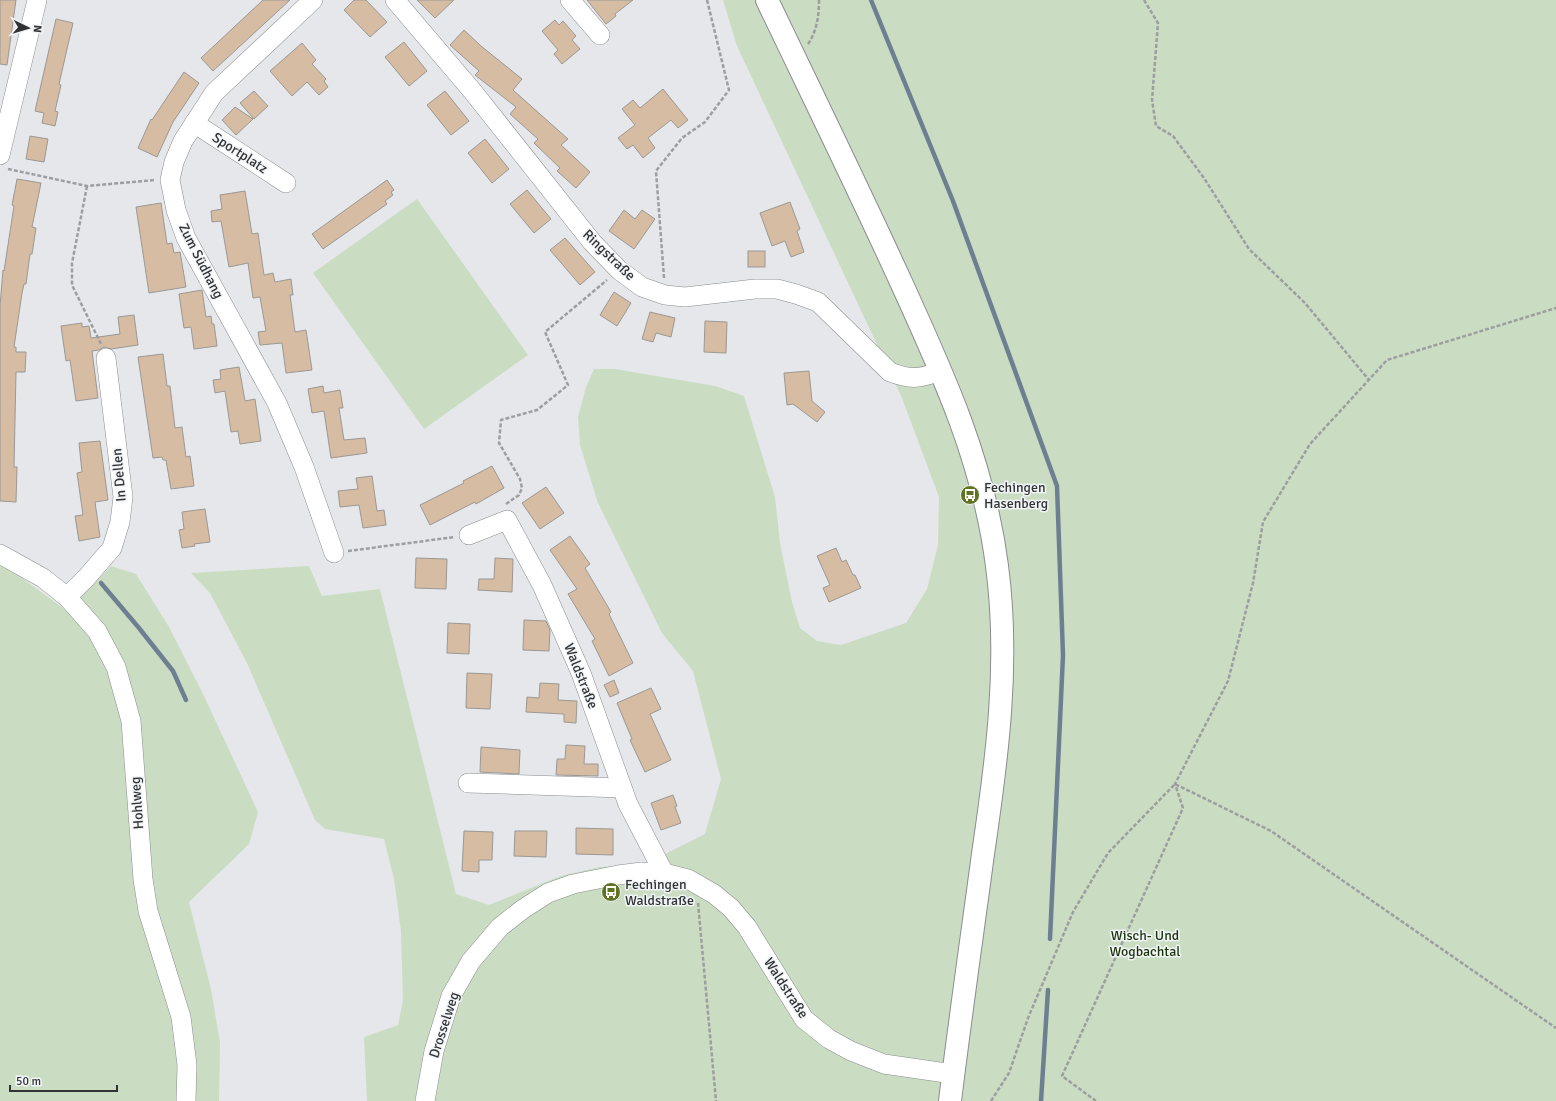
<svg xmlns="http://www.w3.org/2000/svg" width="1556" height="1101" font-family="Signika,sans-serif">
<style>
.green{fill:#caddc2}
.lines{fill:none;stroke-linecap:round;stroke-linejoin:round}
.stream{stroke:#6f7f92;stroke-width:4.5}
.building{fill:#d5bca2;stroke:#9b9895}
.minor-casing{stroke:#8a8c8f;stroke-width:20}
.major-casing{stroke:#8a8c8f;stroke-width:24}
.path{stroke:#9c9ea0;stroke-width:2.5;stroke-dasharray:4 2;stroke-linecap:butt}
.minor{stroke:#fff;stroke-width:19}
.major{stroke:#fff;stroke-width:22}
.labels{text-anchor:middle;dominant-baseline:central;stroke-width:3;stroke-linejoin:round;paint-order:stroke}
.street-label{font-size:14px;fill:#313233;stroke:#f2f5f8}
.poi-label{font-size:14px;fill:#313233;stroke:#f2f5f8;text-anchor:start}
.park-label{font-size:14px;fill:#193408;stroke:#f2f5f8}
</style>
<rect width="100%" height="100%" fill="#e5e7ea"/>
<g class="green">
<polygon points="723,0 1556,0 1556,1101 367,1101 364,1037 398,1025 403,1000 401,931 394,879 384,839 325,829 315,820 247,663 210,593 191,573 309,566 322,596 380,589 456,894 489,905 561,876 600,867 645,864 705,834 721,779 693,671 662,633 598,503 580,445 578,417 586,387 594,369 615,369 715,386 744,396 775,497 780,543 792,602 800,628 817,641 841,645 906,623 927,589 938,545 939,497 902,398 737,46"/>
<polygon points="417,199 528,355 424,429 313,273"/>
<polygon points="0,564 11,570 67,611 111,566 136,574 169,627 204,696 258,812 249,844 189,902 211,989 220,1043 219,1101 0,1101"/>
</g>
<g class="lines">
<g class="stream">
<polyline points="871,0 953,201 1057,486 1063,655 1050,939"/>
<polyline points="101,583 139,628 173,671 186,700"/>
<polyline points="1041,1101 1048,990"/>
</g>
</g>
<g class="building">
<polygon points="0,0 16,0 7,65 0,64"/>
<polygon points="263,0 290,0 213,71 201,58"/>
<polygon points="354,0 366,0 387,22 370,37 344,10"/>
<polygon points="417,0 454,0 435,18"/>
<polygon points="587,0 633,0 615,14 616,16 606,24"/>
<polygon points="56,19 73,23 59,84 61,85 55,111 58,112 55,126 42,123 44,113 35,111"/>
<polygon points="555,20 559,25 563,21 576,36 572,40 580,49 562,64 554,54 558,50 542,31"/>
<polygon points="464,30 481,46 522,79 513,90 568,139 561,145 590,172 576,188 557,171 560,168 534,143 538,139 510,114 516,107 475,75 479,71 450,45"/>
<polygon points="404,42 427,71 409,86 385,57"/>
<polygon points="302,43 316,60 312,64 326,79 324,81 328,87 319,95 307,82 292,96 270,71"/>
<polygon points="184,72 199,83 173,122 157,157 138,148 151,119 152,120"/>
<polygon points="663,89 688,120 678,128 671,120 648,138 655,148 643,158 633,145 627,149 618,138 635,125 622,109 633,100 640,108"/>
<polygon points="254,91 268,106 254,119 240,103"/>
<polygon points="445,91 469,121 451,135 427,105"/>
<polygon points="235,107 253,119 236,135 222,120"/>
<polygon points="30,136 48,139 44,162 26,159"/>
<polygon points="485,139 509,169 492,183 468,153"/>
<polygon points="17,179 41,183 32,227 36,228 32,254 30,254 26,284 24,284 22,293 14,347 16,347 16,352 26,352 25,372 16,372 14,467 17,467 16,502 0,501 0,306 3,270 4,271 14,206 12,205"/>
<polygon points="387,180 394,190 391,192 393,195 385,201 387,204 323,249 312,234"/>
<polygon points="527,190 551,219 534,233 510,204"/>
<polygon points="245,191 252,234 258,233 264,275 273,273 275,282 291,279 293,295 290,295 295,332 306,330 312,370 286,373 282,343 260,345 258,332 266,331 260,297 253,298 248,263 229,267 221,221 212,222 211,211 222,209 220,195"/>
<polygon points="790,202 800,229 797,231 804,252 791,257 785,241 772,246 760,213"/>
<polygon points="161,203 167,244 172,243 174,253 180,252 186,287 149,293 136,207"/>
<polygon points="624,210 635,219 642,210 655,219 634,249 609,231"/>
<polygon points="565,238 595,272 580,285 550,250"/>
<rect x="748" y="251" width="17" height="16"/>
<polygon points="202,290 206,317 211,316 212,324 214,324 217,346 194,349 191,327 184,328 179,294"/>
<polygon points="614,292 631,303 617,326 600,315"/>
<polygon points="650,312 675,318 671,337 656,333 653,342 642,339"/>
<polygon points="134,315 138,345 111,349 104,347 99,350 92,351 98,398 76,401 70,360 66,361 61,326 82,323 82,327 89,326 91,338 120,334 118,317"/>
<polygon points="705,321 727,322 726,353 704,352"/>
<polygon points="163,354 167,386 170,386 175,428 182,427 186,457 190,456 194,486 171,489 166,460 163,460 162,457 153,458 138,357"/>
<polygon points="239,367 245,401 255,399 261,441 240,444 238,431 231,432 225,391 215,393 213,380 221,379 220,370"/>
<polygon points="809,371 812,401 825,412 817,422 793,404 787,405 784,373"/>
<polygon points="323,386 324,393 340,390 343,408 339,408 344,440 365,438 367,453 331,458 324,411 312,413 308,389"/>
<polygon points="100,441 108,500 95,502 100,537 79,541 75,516 83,515 77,473 82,472 79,443"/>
<polygon points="492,466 504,488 476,504 475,502 430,525 420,505 464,483 463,481"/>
<polygon points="372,476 377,511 384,510 386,525 363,528 359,505 340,507 338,491 358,489 356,478"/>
<polygon points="546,487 564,513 540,529 522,503"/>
<polygon points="205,509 210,542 194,544 195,546 182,548 179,530 184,529 182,512"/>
<polygon points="570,536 590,564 585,568 611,612 609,614 633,663 609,676 592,641 595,639 568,594 577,589 550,550"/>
<polygon points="836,548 842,562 846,560 853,575 855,575 861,588 829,602 823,588 830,585 817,556"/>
<polygon points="416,558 447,559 446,589 415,588"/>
<polygon points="495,558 513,559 512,592 478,590 479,579 494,579"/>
<polygon points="524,620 546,621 550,630 549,651 523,650"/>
<polygon points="448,623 470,624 469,654 447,653"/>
<polygon points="467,673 492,674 490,709 466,708"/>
<polygon points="614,680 619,693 610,697 604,685"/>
<polygon points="540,683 559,684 558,700 577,701 576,723 564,722 564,714 526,712 527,697 539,698"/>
<polygon points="651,688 661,709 650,714 671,760 645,772 630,740 632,739 617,703"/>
<polygon points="566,745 585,746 584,764 598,764 598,776 556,775 557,759 565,759"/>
<polygon points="481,747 520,750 519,774 480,772"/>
<polygon points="673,795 677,806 675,807 681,823 661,830 651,803"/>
<polygon points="576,828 613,829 613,855 576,854"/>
<polygon points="464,831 493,832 492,860 479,860 479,872 462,871"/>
<polygon points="515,831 547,831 546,857 514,856"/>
</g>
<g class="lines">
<g class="minor-casing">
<g id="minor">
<polyline points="313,0 214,93 183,141 174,162 170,180 176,210 186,238 277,403 304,467 334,553"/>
<path d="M 395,0 L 474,93 L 592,242 L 619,270 L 642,287 L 665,295 L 685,297 L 755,289 L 777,289 L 796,294 L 818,302 L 890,372 C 910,380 922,379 941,370"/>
<polyline points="570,0 600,35"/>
<polyline points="194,123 286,183"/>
<polyline points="0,155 37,0"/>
<polyline points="469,535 507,520 542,585 581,673 628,804 664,873"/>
<polyline points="0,554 43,578 67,597 97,631 116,667 131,721 143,879 148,911 181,1017 187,1065 186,1101"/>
<polyline points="67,597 86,578 112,548 120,522 123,497 106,358"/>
<polyline points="468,783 622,788"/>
<polyline points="425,1101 434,1051 451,996 471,961 500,927 523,909 548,893 573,884 618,875 642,872 664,873 688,879 714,894 731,908 747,927 804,1019 829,1039 851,1051 884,1064 953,1074"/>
</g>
</g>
<g class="major-casing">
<path id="major" d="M 767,0 C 812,94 858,188 901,282 C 944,376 984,463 997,566 C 1010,663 997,759 983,854 C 972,936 960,1019 950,1101"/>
</g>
<g class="path">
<polyline points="1144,0 1158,23 1152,100 1156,126 1173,136 1204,178 1249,249 1305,303 1369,380"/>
<path d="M 808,44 C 817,31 819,15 819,0"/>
<polyline points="8,169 87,186 155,180"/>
<polyline points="87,186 72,263 72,285 101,344"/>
<polyline points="664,278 656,171 682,138 705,122 729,90 707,0"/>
<polyline points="506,504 519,495 522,488 520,479 499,443 501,420 537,410 568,385 545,332 607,280"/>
<polyline points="348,551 455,537"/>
<polyline points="698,903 716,1101"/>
<polyline points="991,1101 1009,1073 1028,1018 1073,912 1108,853 1175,784 1271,831 1556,1028"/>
<polyline points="1096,1101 1062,1076 1183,808 1175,784 1228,681 1253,583 1263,522 1310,444 1387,360 1556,308"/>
</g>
<use href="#minor" class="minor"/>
<use href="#major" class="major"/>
</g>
<defs>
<g id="bus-disc" transform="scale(1)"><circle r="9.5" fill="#607321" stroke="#f2f5f8"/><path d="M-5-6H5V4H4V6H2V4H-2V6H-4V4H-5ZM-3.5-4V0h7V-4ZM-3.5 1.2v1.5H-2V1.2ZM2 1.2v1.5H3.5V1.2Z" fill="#fff"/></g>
</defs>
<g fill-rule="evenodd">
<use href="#bus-disc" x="970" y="495"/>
<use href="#bus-disc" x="611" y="892"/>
</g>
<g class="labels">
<g class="street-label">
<text transform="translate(240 153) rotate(33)">Sportplatz</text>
<text transform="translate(609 255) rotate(44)">Ringstraße</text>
<text transform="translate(201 261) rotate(63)">Zum Südhang</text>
<text transform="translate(119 475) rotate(-95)">In Dellen</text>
<text transform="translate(581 676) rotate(68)">Waldstraße</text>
<text transform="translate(137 803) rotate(-94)">Hohlweg</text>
<text transform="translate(786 988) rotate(57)">Waldstraße</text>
<text transform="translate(444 1025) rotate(-72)">Drosselweg</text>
</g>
<g class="poi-label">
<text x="984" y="487">Fechingen<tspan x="984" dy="16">Hasenberg</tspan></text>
<text x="625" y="884">Fechingen<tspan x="625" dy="16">Waldstraße</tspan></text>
</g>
<g class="park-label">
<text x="1145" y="935">Wisch- Und<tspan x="1145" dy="16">Wogbachtal</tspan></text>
</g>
</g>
<g transform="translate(28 28) rotate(95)" stroke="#f2f5f8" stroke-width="3" paint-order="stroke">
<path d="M0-3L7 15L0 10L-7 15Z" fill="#313233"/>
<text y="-6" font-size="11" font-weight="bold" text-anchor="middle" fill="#313233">N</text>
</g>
<path d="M10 1085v6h107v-6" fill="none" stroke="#313233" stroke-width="2"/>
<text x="16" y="1085" font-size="12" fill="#313233" stroke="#f2f5f8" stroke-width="3" paint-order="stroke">50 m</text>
</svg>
